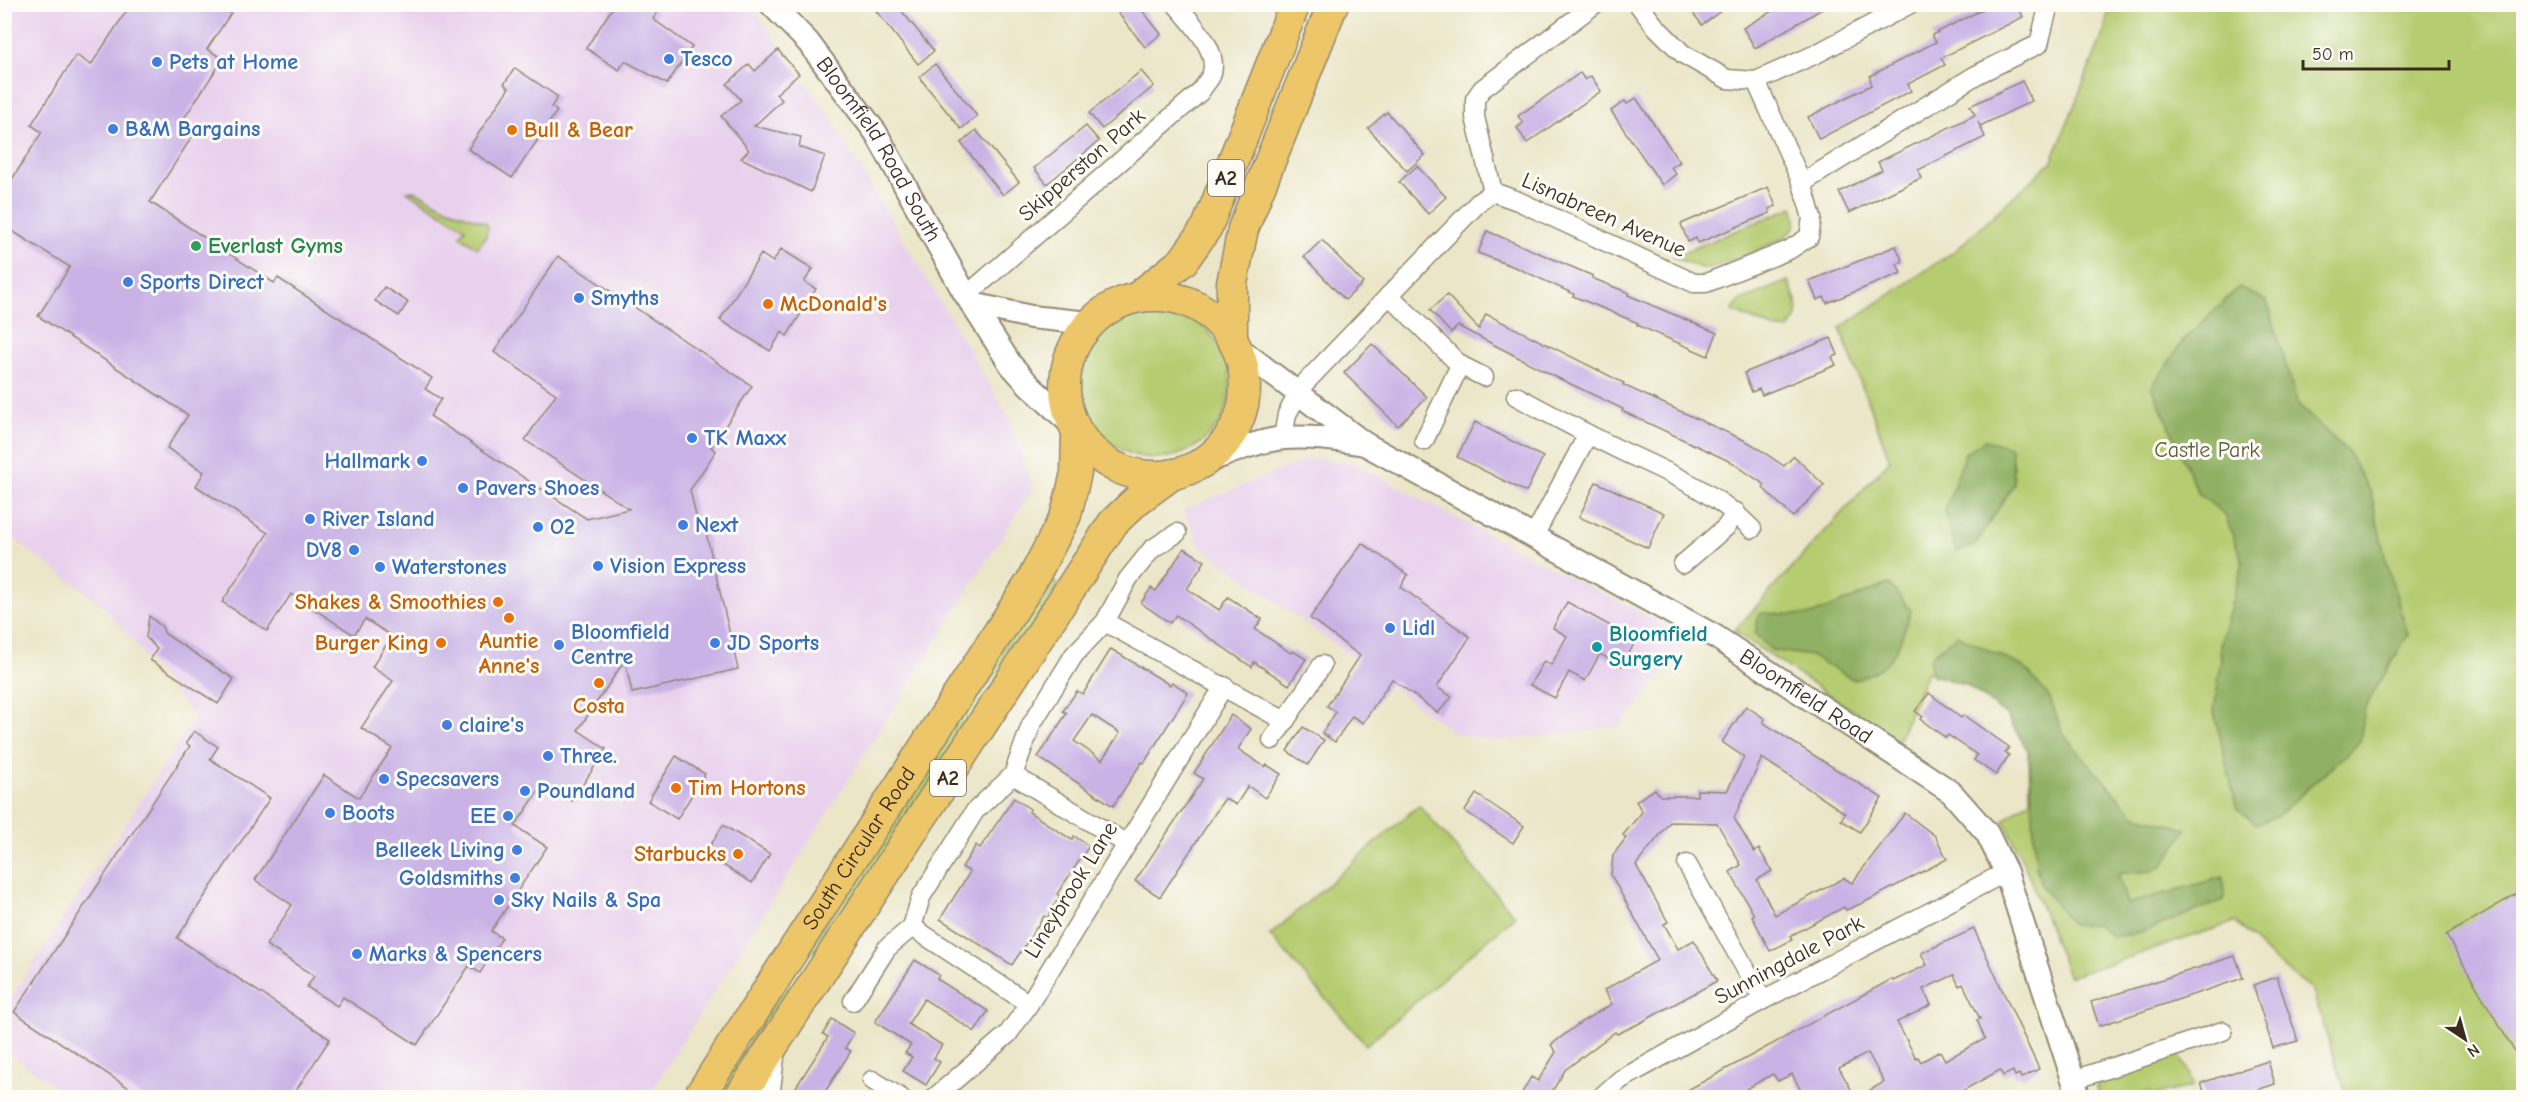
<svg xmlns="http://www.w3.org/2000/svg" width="2528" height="1102" font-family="'Comic Neue',sans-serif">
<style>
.built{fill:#e9d1ed}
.green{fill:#b6cc71;stroke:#787b48;stroke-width:1.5}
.forest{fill:#90b063;stroke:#666d40;stroke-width:1.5}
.building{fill:#c9b3e6;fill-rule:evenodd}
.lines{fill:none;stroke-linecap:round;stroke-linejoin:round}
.minor-casing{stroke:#938873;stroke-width:21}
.tertiary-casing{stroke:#938873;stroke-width:26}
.trunk-casing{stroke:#938873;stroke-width:33}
.minor{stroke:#fff;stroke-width:18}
.tertiary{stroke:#fff;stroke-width:22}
.trunk{stroke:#ecc669;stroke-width:30}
.shop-dot{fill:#3f7fe0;stroke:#fdfcf7;stroke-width:2}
.food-dot{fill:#e8710a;stroke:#fdfcf7;stroke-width:2}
.leisure-dot{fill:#2e9e5b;stroke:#fdfcf7;stroke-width:2}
.culture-dot{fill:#0f9aa8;stroke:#fdfcf7;stroke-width:2}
.labels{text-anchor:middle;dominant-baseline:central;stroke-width:6;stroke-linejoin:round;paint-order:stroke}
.shield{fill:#fdfcf7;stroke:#75695f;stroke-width:1.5}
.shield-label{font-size:21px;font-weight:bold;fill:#3b2a1e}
.shop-label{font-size:22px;font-weight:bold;fill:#366cbe;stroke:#fdfcf7;text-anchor:start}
.food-label{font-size:22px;font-weight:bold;fill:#c56008;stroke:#fdfcf7;text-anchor:start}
.street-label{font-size:22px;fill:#3b2a1e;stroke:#fdfcf7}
.leisure-label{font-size:22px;font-weight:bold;fill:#27864d;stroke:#fdfcf7;text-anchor:start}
.park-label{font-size:22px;fill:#605b37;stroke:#fdfcf7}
.culture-label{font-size:22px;font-weight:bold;fill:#0d838f;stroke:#fdfcf7;text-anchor:start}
</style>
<rect width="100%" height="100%" fill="#fdfcf7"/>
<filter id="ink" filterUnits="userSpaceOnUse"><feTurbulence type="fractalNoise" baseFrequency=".0167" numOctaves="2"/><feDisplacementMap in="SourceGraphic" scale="12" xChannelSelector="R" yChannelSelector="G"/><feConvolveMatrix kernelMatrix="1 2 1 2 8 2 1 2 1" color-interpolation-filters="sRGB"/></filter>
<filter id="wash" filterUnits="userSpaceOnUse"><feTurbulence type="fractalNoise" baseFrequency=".008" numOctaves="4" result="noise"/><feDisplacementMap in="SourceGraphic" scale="24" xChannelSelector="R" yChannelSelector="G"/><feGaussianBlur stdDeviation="1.35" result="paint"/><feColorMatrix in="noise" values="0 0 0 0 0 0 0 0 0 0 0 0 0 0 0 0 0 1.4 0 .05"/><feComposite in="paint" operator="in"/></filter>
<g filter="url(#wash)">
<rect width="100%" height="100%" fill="#ebe6c8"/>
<g class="built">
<polygon points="16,4 751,5 828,114 1010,419 1033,488 647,1098 70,1097 5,1051 5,1007 195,718 102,604 5,533 4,43"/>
<polygon points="1310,458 1354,463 1531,558 1692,638 1620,726 1498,741 1455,733 1200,546 1184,510"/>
</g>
<g class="green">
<polygon points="2109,5 2523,5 2523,1097 2347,1097 2312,989 2279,965 2235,922 2069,977 2024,864 2004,820 2030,800 2029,752 2007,716 1967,685 1927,672 1898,741 1734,631 1890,460 1840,328 1956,250 2052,161 2105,29"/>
<polygon points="407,191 415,191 447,208 486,223 488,227 486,236 478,248 460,236 465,228"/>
<path d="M 1793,207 C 1796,215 1798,222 1793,229 C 1784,242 1725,264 1708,268 L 1701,268 L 1673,257 Z"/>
<path d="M 1788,281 C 1795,297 1806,317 1787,329 L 1775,329 L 1732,311 L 1739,301 Z"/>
<circle cx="1156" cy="384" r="74"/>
<polygon points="1048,578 1059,585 820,955 809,948"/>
<polygon points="1419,805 1515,916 1366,1045 1270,935"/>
<polygon points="785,986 795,993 728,1097 713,1098"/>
<polygon points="2179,1054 2189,1073 2193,1086 2151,1096 2149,1092 2124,1098 2101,1097 2096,1087 2100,1080"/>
</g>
<g class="forest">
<polygon points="2239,287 2267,301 2298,405 2348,452 2371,493 2385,557 2408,635 2365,707 2360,742 2277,816 2256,824 2237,809 2214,712 2221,660 2220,645 2243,563 2225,515 2198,493 2152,387 2183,341"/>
<polygon points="1985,440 2011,447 2014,484 1976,544 1956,552 1945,512 1965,453"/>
<path d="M 1889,584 L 1911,611 C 1898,648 1896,667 1854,680 L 1811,656 L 1771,650 L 1755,634 L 1759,613 L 1811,615 Z"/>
<polygon points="1957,635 2024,667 2050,698 2063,734 2134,815 2187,829 2163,865 2152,871 2118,874 2127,904 2223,877 2224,900 2142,932 2113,937 2096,924 2072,925 2042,886 2036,867 2029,752 2007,716 1967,685 1932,675 1930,657"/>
</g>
<g id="blocks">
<g class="building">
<polygon points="131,4 237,4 207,49 223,59 181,123 195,132 150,202 274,283 278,278 432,378 425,389 441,399 430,416 587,519 629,509 525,440 556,394 494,352 558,256 752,386 711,447 716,451 690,490 699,529 705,528 738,669 632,693 625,660 578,730 606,749 572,801 544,783 515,826 547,847 491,931 502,938 480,973 469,966 417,1045 343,997 337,1006 307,987 314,976 266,945 292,905 255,880 324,775 359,798 392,748 361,728 393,681 372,667 392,636 365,619 354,635 291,594 267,631 222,602 268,533 196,486 204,472 167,448 188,415 38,316 70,267 4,226 4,192 42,132 31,125 76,55 91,65"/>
<polygon points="615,4 647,4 658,12 653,19 692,47 667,84 625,61 619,70 586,48"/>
<polygon points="885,4 896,4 934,51 918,64 876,11"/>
<polygon points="1111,4 1137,4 1161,34 1145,47"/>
<polygon points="1686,4 1730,4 1702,25"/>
<polygon points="1784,4 1831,4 1755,48 1743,28"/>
<polygon points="1993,4 2017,4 2023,17 1941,58 1945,65 1908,84 1911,91 1819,139 1808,117 1871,85 1870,76 1936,42 1932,35"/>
<polygon points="778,50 799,74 776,94 782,100 754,126 801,137 799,147 825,156 811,192 741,158 749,150 721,116 741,100 727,84 749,64 755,71"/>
<polygon points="935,64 977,116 961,129 919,77"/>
<polygon points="515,68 558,97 551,107 557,111 512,178 468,149 509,88 504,84"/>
<polygon points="1141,71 1154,86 1102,129 1089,113"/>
<polygon points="1580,73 1585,80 1591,76 1601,91 1527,143 1517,128 1523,123 1518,116"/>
<polygon points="2022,81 2032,101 1980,126 1978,122 1985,137 1918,170 1921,178 1849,213 1839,192 1882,170 1878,162 1975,115 1970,106"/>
<polygon points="1636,98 1680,162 1671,167 1676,174 1662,185 1611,111 1625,101 1627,104"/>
<polygon points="1387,112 1425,155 1407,171 1368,128"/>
<polygon points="1086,126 1099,141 1047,184 1034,168"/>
<polygon points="976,130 1019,182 1003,195 961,143"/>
<polygon points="1417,166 1446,197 1428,214 1399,182"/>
<polygon points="1768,187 1776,206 1769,209 1770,213 1698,243 1696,238 1688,242 1681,224"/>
<polygon points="1487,231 1593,276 1592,278 1629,293 1628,295 1717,333 1708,356 1637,325 1638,323 1573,296 1574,294 1517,268 1478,253"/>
<polygon points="1322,240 1363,283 1345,300 1304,257"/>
<polygon points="1896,246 1903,262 1897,264 1901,273 1827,303 1824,297 1817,300 1809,281"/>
<polygon points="781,249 813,269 804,282 816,289 787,336 782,332 770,351 720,320 761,254 773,262"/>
<polygon points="384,287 408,302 399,316 375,301"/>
<polygon points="1447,295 1479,329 1486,314 1624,383 1623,385 1750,443 1784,466 1794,456 1824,485 1793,517 1763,488 1765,485 1731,462 1622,411 1623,409 1554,376 1458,326 1451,333 1430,310"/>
<polygon points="1831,338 1838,355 1832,357 1836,365 1762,395 1759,389 1752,392 1744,373"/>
<polygon points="1372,344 1427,397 1398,426 1344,373"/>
<polygon points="1475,422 1543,457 1526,492 1457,457"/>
<polygon points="1596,482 1664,513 1648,548 1579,517"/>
<polygon points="1362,543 1408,575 1401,587 1470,637 1437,687 1452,697 1438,713 1392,679 1363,723 1352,716 1335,742 1322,733 1336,712 1327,706 1360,656 1310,618"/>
<polygon points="1184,548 1205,561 1187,589 1219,610 1228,597 1262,619 1255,629 1291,653 1293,651 1306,659 1289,685 1254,662 1252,667 1176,615 1170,623 1141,603 1151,588 1156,591"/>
<polygon points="1567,602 1636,640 1622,666 1600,654 1585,681 1569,672 1555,698 1530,685 1544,661 1551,665 1567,636 1553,628"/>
<polygon points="149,616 162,627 165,634 234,679 218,704 150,660 157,649 146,637"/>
<path d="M 1111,649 L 1170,685 L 1172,682 L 1188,693 L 1144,763 L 1142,762 L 1113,806 L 1038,757 L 1067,713 L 1063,711 L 1077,691 L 1083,694 ZM 1092,715 L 1120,733 L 1102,760 L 1074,741 Z"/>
<polygon points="1929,693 1961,718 1963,715 2009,747 2005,753 2009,755 1996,775 1974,760 1977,755 1948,735 1946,738 1920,719 1923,717 1915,711"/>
<polygon points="1746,706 1765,719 1763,722 1791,741 1882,798 1860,832 1841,820 1845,813 1762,758 1734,818 1754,852 1759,849 1772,871 1757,880 1775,915 1844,878 1852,883 1905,813 1935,836 1947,859 1865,902 1846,910 1844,907 1790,936 1792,940 1770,951 1752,916 1754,915 1730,872 1741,865 1717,823 1670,822 1636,865 1668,922 1664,924 1678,949 1694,940 1717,981 1638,1024 1617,1034 1615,1032 1565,1070 1553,1090 1565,1098 1519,1098 1531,1077 1538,1081 1556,1052 1551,1045 1581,1022 1612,1004 1604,990 1658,960 1611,875 1613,855 1626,838 1623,835 1642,812 1636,801 1655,789 1660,796 1697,796 1697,790 1727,791 1744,757 1722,742"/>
<polygon points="1231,715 1251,729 1238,749 1265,767 1267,765 1281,774 1265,798 1248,786 1236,805 1225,798 1160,897 1135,881 1203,779 1194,773"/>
<polygon points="1303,727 1324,740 1308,765 1287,751"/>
<polygon points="194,731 218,747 210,759 270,798 177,938 330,1039 291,1098 144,1098 14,1012 190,746 186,743"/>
<polygon points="676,756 705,774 677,819 648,801"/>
<polygon points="1476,794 1524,826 1513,843 1465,811"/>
<polygon points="1014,798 1030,809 1029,812 1072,840 1074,836 1089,846 1057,894 1060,896 1047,918 1044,916 1012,965 940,919 970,872 962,867 976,845 980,848"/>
<polygon points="723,825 770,854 752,883 705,854"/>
<polygon points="2523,890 2523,1066 2446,935"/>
<path d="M 1974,929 L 2039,1069 L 2021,1078 L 2019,1074 L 2015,1076 L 2013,1071 L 2003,1076 L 2000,1070 L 1960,1092 L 1963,1098 L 1857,1098 L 1884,1082 L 1868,1053 L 1839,1068 L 1856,1098 L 1805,1098 L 1792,1074 L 1778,1081 L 1773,1074 L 1730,1098 L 1673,1098 L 1892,979 L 1893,981 L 1927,965 L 1921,953 ZM 1954,975 L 1959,986 L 1963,984 L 1980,1019 L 1977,1020 L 1985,1039 L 1945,1060 L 1940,1051 L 1921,1062 L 1918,1057 L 1916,1058 L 1897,1022 L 1931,1005 L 1923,989 Z"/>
<polygon points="2235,956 2243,978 2099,1026 2091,1002"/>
<polygon points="915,960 939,975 937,979 988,1011 975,1032 924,999 908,1024 942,1045 934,1058 940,1062 926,1085 903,1071 912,1057 905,1053 911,1045 875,1022"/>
<polygon points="2277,977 2298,1041 2273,1048 2253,985"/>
<polygon points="832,1019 854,1033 845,1048 851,1051 821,1098 789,1098 828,1037 823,1034"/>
<polygon points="2268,1061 2275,1084 2233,1098 2206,1098 2201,1083"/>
</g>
</g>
</g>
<g filter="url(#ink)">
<use href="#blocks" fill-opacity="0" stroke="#938873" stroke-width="1.5"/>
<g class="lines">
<g class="minor-casing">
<g id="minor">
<polyline points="1638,4 1655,26 1683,54 1727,79 1756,81 1816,54 1910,4"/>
<polyline points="1802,183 1976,75 2039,44 2049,4"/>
<polyline points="1493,192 1475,117 1475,99 1482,89 1595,4"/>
<polyline points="1389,295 1460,365 1484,377"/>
<path d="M 966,296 L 1200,92 C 1203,87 1208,81 1211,76 C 1221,50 1190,22 1176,4"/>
<path d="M 1516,396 C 1551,415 1586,434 1622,451 C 1669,473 1716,492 1752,529"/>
<polyline points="1283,438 1287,414 1303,385 1479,202 1493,192 1518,201 1694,283 1706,283 1789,250 1809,237 1812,218 1802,183 1756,81"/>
<polyline points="1424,441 1460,365"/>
<polyline points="1534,536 1588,434"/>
<polyline points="1683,564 1726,527 1736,512"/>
<polyline points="1105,622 1285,721 1322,665"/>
<polyline points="1272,740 1285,721"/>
<polyline points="1013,775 1127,844"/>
<polyline points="1687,864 1763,1000"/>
<polyline points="912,927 1029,1004"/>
<polyline points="853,1001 887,948 912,927 921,897 975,811 1013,775 1031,725 1074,655 1105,622 1128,579 1152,549 1177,533"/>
<polyline points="872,1080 901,1098"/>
<polyline points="2073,1080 2223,1031"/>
<polyline points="770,1098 776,1048"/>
<polyline points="934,1098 1008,1034 1029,1004 1224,686"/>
<polyline points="1600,1098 1620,1080 1763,1000 2006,872"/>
</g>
</g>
<g class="tertiary-casing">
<g id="tertiary">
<path id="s1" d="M 771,4 L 808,42 L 876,133 L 964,292 L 1011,365 L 1030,386 L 1073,426"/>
<polyline points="972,304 1031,317 1089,323"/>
<path id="s2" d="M 1237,347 L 1365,444 L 1716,637 L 1951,792 L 1987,833 L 2006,872 L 2079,1098"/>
<path d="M 1200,464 C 1225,455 1258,440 1285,438 C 1312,436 1338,440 1365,444"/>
</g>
</g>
<g class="trunk-casing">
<g id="trunk">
<circle cx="1155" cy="386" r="90"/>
<polyline points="1139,296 1183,261 1207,227 1295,4"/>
<polyline points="1232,339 1232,283 1243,229 1333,4"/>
<path id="s3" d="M 698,1098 L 1031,582 L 1066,515 L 1076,473 L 1077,432"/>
<polyline points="739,1098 1113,523 1136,501 1173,474"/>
</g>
</g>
<use href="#minor" class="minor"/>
<use href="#tertiary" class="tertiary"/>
<use href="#trunk" class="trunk"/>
</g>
</g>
<g class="shop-dot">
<circle cx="669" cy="59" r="6"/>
<circle cx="157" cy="62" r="6"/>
<circle cx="113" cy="129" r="6"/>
<circle cx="128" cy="282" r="6"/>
<circle cx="579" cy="298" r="6"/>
<circle cx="692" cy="438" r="6"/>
<circle cx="422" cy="461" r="6"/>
<circle cx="463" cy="488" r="6"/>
<circle cx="310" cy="519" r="6"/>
<circle cx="683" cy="525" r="6"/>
<circle cx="538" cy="527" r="6"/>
<circle cx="354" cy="550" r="6"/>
<circle cx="598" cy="566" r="6"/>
<circle cx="380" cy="567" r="6"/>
<circle cx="1390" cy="628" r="6"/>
<circle cx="715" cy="643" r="6"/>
<circle cx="559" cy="645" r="6"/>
<circle cx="447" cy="725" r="6"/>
<circle cx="548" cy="756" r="6"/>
<circle cx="384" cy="779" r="6"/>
<circle cx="525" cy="791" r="6"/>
<circle cx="330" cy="813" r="6"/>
<circle cx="508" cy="816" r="6"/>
<circle cx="517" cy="850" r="6"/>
<circle cx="515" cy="878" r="6"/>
<circle cx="499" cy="900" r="6"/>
<circle cx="357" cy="954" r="6"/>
</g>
<g class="food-dot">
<circle cx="512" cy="130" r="6"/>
<circle cx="768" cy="304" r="6"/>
<circle cx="498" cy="602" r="6"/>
<circle cx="509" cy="618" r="6"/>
<circle cx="441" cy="643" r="6"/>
<circle cx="599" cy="683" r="6"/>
<circle cx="676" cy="788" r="6"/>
<circle cx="738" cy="854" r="6"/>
</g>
<circle class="leisure-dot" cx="196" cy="246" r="6"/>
<circle class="culture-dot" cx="1597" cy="647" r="6"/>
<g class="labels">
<g class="shield">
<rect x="1208" y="160" width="36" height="36" rx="4.5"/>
<rect x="930" y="760" width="36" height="36" rx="4.5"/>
</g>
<g class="shield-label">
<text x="1226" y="178">A2</text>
<text x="948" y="778">A2</text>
</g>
<g class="shop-label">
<text x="681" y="59">Tesco</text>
<text x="169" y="62">Pets at Home</text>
<text x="125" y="129">B&amp;M Bargains</text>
<text x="140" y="282">Sports Direct</text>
<text x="591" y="298">Smyths</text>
<text x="704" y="438">TK Maxx</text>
<text x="410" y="461" text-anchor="end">Hallmark</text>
<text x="475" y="488">Pavers Shoes</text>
<text x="322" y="519">River Island</text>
<text x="695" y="525">Next</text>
<text x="550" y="527">O2</text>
<text x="342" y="550" text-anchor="end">DV8</text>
<text x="610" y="566">Vision Express</text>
<text x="392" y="567">Waterstones</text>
<text x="1402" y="628">Lidl</text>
<text x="571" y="632">Bloomfield<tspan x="571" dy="25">Centre</tspan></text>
<text x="727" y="643">JD Sports</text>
<text x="459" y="725">claire's</text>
<text x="560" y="756">Three.</text>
<text x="396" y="779">Specsavers</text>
<text x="537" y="791">Poundland</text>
<text x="342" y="813">Boots</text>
<text x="496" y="816" text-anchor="end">EE</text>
<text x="505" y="850" text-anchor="end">Belleek Living</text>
<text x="503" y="878" text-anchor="end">Goldsmiths</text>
<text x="511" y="900">Sky Nails &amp; Spa</text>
<text x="369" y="954">Marks &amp; Spencers</text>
</g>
<g class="food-label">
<text x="524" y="130">Bull &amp; Bear</text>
<text x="780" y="304">McDonald's</text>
<text x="486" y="602" text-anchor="end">Shakes &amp; Smoothies</text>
<text x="509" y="641" text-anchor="middle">Auntie<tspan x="509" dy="25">Anne's</tspan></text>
<text x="429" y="643" text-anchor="end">Burger King</text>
<text x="599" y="706" text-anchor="middle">Costa</text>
<text x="688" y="788">Tim Hortons</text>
<text x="726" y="854" text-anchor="end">Starbucks</text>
</g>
<g class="street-label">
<text stroke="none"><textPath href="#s1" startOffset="182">Bloomfield Road South</textPath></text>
<text transform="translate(1082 165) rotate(-41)">Skipperston Park</text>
<text transform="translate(1604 215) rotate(24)">Lisnabreen Avenue</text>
<text stroke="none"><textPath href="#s2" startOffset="669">Bloomfield Road</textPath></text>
<text stroke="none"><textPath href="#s3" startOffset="297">South Circular Road</textPath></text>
<text transform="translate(1071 890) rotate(-58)">Lineybrook Lane</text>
<text transform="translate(1789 960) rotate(-28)">Sunningdale Park</text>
</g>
<g class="leisure-label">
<text x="208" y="246">Everlast Gyms</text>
</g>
<g class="park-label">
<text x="2207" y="450">Castle Park</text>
</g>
<g class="culture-label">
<text x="1609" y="634">Bloomfield<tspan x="1609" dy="25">Surgery</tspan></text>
</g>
</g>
<rect width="2528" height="1102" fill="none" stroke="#fdfcf7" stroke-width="24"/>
<g transform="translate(2465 1039) rotate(144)" stroke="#fdfcf7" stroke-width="4.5" paint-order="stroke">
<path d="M0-4.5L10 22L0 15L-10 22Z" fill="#3b2a1e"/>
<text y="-9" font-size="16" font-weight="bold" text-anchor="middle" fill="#3b2a1e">N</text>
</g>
<path d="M2303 60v9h146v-9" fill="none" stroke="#3b2a1e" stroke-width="3"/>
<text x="2312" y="60" font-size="18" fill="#3b2a1e" stroke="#fdfcf7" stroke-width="4.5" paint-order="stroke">50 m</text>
</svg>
